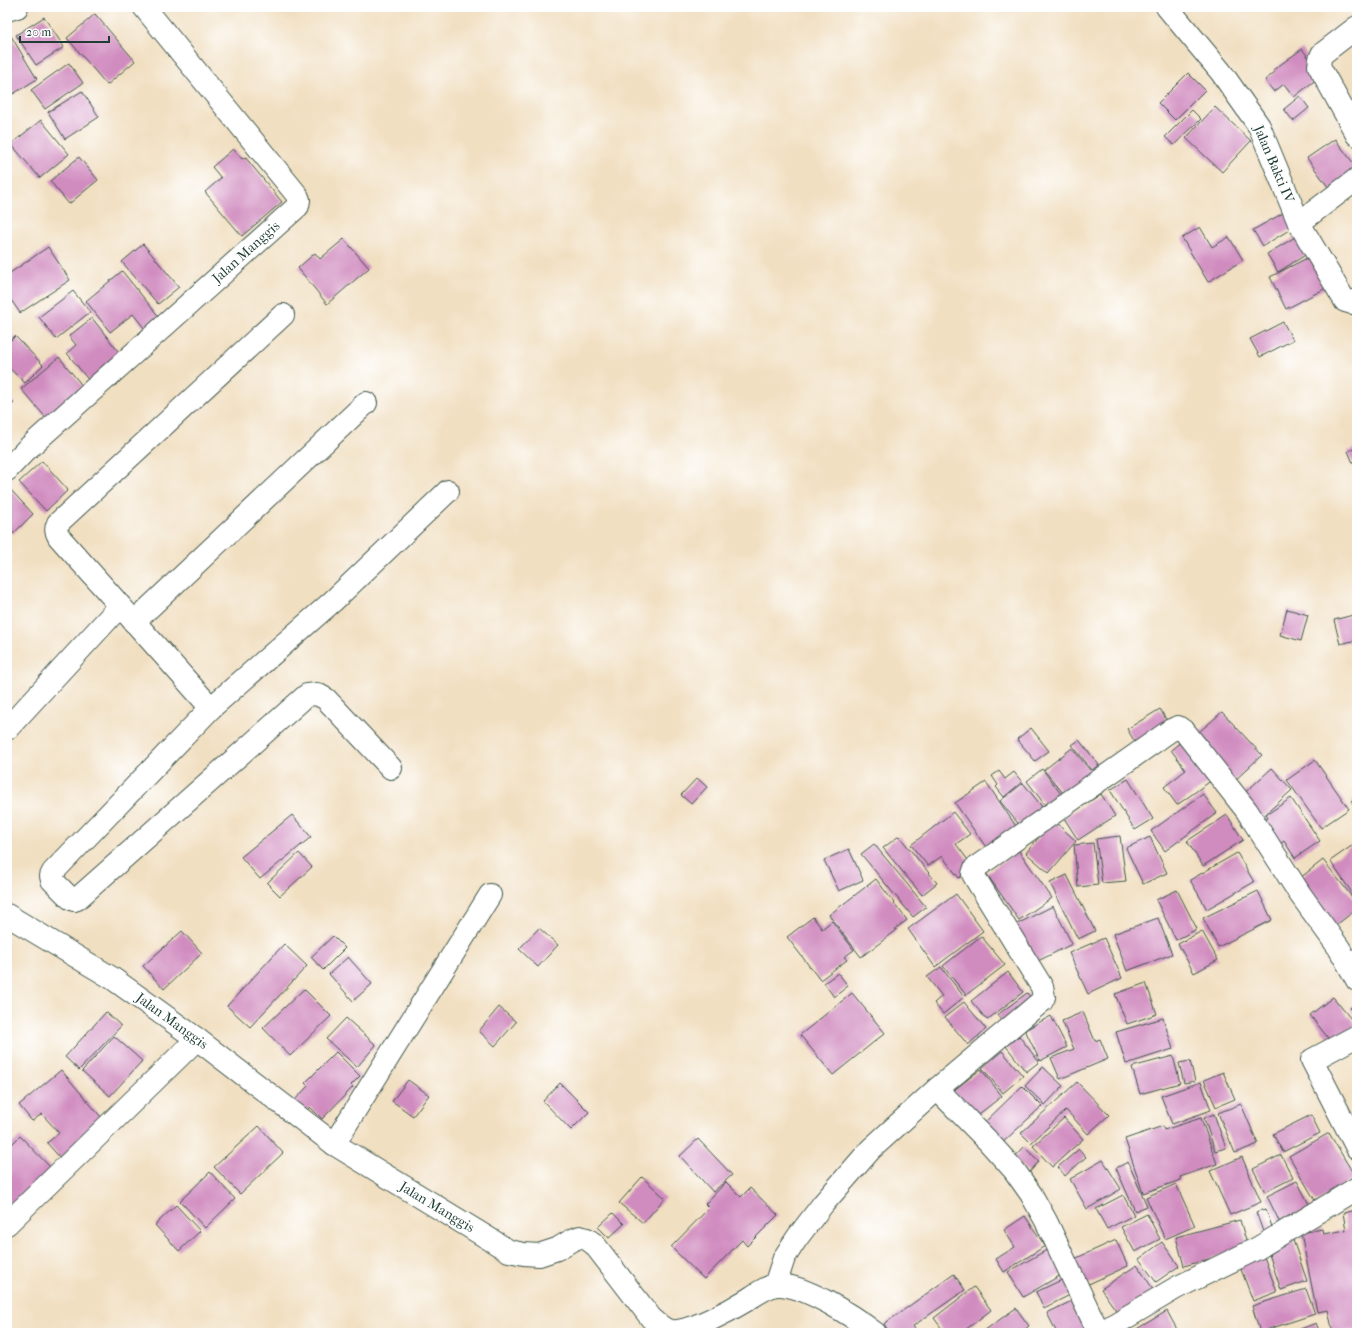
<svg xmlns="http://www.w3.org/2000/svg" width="1364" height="1340" font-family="'IM FELL French Canon',serif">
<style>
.building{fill:#d08bbf}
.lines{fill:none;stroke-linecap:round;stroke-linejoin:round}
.minor-casing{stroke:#3e5549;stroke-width:24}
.minor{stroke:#fff;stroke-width:22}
.labels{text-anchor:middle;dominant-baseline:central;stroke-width:4;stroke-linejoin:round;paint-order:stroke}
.street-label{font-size:14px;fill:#1f3d34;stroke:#fff}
</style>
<rect width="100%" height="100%" fill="#fff"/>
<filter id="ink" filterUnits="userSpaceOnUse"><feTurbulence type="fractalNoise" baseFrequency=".025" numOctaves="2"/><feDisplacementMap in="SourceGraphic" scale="8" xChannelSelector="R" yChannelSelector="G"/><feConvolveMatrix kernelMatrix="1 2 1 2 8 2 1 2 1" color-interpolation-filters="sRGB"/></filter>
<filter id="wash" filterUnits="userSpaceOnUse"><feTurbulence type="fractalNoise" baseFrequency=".012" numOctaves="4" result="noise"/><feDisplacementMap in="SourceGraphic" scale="16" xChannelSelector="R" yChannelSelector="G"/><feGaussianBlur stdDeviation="0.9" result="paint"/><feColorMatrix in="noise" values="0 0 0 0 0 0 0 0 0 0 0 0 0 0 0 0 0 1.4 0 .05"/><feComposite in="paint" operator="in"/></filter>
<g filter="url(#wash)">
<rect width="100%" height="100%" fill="#f1dfc1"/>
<g id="blocks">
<g class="building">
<polygon points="95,14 135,61 107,85 67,38"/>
<polygon points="44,17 64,47 36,65 16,35"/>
<polygon points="8,31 37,79 13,94 7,84 7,32"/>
<polygon points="1302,49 1322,75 1294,97 1284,84 1274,92 1265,80 1275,72 1273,70"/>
<polygon points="69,63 83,83 45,109 31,90"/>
<polygon points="1188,73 1205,90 1175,120 1158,103"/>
<polygon points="82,91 99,117 65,139 48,112"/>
<polygon points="1300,96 1309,108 1293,121 1284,109"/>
<polygon points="1215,107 1251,141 1222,172 1186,138"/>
<polygon points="1192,110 1201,119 1174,145 1165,137"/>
<polygon points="41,120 69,154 40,178 11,144"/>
<polygon points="1335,139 1357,168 1357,173 1331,191 1307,158"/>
<polygon points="233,149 242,159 245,157 282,202 242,236 205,192 221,178 212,167"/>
<polygon points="79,157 98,180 69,204 50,181"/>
<polygon points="1285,212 1294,227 1263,246 1253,230"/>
<polygon points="1200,227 1212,247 1229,237 1243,260 1208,282 1182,238"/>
<polygon points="1297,236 1307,254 1278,272 1267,254"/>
<polygon points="344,239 369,268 327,304 298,268 315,253 320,259"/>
<polygon points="143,244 179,287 158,304 122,262"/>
<polygon points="48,247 70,280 20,313 7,294 7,275"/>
<polygon points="1311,256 1328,287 1286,309 1270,277"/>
<polygon points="122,271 160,318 145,329 133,314 110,332 86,301"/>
<polygon points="73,291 90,312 56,339 39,317"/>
<polygon points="92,318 122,356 90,382 67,353 76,345 69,336"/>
<polygon points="1283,322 1293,340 1260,357 1250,339"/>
<polygon points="15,336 43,365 25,383 7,366 7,344"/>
<polygon points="59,357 84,388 47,419 21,389"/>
<polygon points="7,395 14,403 7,410"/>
<polygon points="1357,448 1357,462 1353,463 1348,451"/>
<polygon points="42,461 68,490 46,511 19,482"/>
<polygon points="10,489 33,514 13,534 7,527 7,492"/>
<polygon points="1287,609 1308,615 1301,641 1280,635"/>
<polygon points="1357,614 1357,640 1340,644 1334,620"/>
<polygon points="1160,709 1171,728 1138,747 1127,729"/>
<polygon points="1222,712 1262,755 1232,783 1191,739"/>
<polygon points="1031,728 1049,751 1035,761 1017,739"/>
<polygon points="1079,740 1099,765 1092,770 1072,745"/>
<polygon points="1183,740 1212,780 1177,805 1164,787 1186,770 1171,750"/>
<polygon points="1072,748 1095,776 1068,799 1044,770"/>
<polygon points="1315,760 1349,809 1321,828 1287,780"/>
<polygon points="1272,768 1292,790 1258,821 1238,799"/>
<polygon points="1042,769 1061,794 1045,805 1027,781"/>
<polygon points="999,771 1005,779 1014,772 1022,782 1004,797 996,787 998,785 992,776"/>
<polygon points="697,778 707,787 691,804 681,795"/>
<polygon points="1128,779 1153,819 1135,830 1110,790"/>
<polygon points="986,782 1020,832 990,853 955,803"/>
<polygon points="1023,783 1047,813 1024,831 1000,801"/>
<polygon points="1101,794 1115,816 1078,840 1064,818"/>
<polygon points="1203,794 1217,813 1165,851 1151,831"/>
<polygon points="1291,798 1320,841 1295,858 1284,841 1276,847 1260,824 1268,818 1266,815"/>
<polygon points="1357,799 1357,810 1355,810 1352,801"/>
<polygon points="953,812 970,834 956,844 973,867 959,878 942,856 928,866 911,845"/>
<polygon points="292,815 311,837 260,879 241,857"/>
<polygon points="1227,815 1243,840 1203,866 1187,841"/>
<polygon points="1053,820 1076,841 1049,873 1026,853"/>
<polygon points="899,836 937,883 922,895 883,848"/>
<polygon points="1120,836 1126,881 1102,883 1096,839"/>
<polygon points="1150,837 1167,873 1143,884 1126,848"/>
<polygon points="1093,843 1098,885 1078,887 1074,845"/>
<polygon points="874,844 926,907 913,917 861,854"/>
<polygon points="1353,845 1357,850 1357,900 1330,861"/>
<polygon points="849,849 863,880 839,891 824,860"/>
<polygon points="1019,851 1052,898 1019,920 986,873"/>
<polygon points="299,853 312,867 280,896 267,883"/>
<polygon points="1237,853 1254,882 1207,909 1190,880"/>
<polygon points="1323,860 1357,903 1357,909 1331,929 1295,882"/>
<polygon points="1067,875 1095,931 1078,939 1050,883"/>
<polygon points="876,879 907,920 895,929 897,930 861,957 829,915"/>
<polygon points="1177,890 1197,929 1176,940 1156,900"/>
<polygon points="1258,891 1272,920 1218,947 1203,918"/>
<polygon points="956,894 983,931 935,967 908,929"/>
<polygon points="1053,906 1072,944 1032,964 1013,926"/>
<polygon points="813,917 822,929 832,921 854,950 844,957 847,960 820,980 787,937"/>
<polygon points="1158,918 1172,954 1127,971 1113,934"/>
<polygon points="539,928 558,945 538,967 519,949"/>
<polygon points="182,931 202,953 164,989 143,966"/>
<polygon points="1202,931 1218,960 1194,973 1178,944"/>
<polygon points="333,936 345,948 323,970 311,957"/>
<polygon points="981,936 1005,965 966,995 943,966"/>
<polygon points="1104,938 1122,978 1088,994 1069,953"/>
<polygon points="284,944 307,966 250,1027 227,1006"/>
<polygon points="348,957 372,984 353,1001 329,974"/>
<polygon points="941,967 964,997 943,1014 934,1003 942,996 927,977"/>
<polygon points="1008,972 1023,992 987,1020 971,1001"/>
<polygon points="838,973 848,986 834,997 824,983"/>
<polygon points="1146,983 1157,1014 1127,1024 1115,994"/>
<polygon points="304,989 331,1016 290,1056 263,1028"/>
<polygon points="852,993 885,1033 833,1075 800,1035"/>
<polygon points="1027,993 1037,1006 1007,1028 997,1015"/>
<polygon points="1333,997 1356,1025 1332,1043 1310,1015"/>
<polygon points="964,1002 986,1029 968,1045 945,1017"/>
<polygon points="1357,1003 1357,1018 1350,1008"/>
<polygon points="499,1007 516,1022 495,1046 479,1031"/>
<polygon points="106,1012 121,1026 79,1070 65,1057"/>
<polygon points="1083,1012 1095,1041 1100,1039 1108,1059 1060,1079 1051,1058 1074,1049 1062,1021"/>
<polygon points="1051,1016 1067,1047 1040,1061 1025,1030"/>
<polygon points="346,1018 376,1045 357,1067 326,1039"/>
<polygon points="1163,1018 1173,1049 1126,1064 1116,1032"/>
<polygon points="114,1036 142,1061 110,1096 82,1071"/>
<polygon points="1019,1036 1039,1062 1026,1072 1006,1046"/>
<polygon points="1002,1051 1023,1076 1003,1093 982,1068"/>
<polygon points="336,1052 360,1076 351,1085 353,1087 322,1119 310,1107 304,1113 293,1102 308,1086 305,1083"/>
<polygon points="1173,1056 1180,1083 1140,1094 1132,1067"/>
<polygon points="1190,1061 1195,1081 1184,1083 1179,1063"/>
<polygon points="1043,1067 1063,1086 1045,1105 1025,1086"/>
<polygon points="981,1069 1002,1096 974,1118 953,1091"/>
<polygon points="61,1070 107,1124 63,1161 47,1143 59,1133 42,1114 32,1121 19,1105"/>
<polygon points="1223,1072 1235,1099 1216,1107 1204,1080"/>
<polygon points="408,1080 429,1095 413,1116 392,1101"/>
<polygon points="1077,1082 1109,1115 1088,1134 1066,1110 1031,1143 1021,1133"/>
<polygon points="1201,1082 1211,1110 1172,1124 1161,1096"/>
<polygon points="560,1083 589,1112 571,1130 543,1101"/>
<polygon points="1022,1086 1042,1106 1000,1145 982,1125"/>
<polygon points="1241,1104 1258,1144 1235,1153 1218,1113"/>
<polygon points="1214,1114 1226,1148 1215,1151 1204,1118"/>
<polygon points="1311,1115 1320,1133 1283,1152 1273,1134"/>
<polygon points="1064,1118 1083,1139 1052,1167 1033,1146"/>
<polygon points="1201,1118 1217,1164 1180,1177 1181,1180 1143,1193 1125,1139 1163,1126 1164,1130"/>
<polygon points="259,1126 283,1153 240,1194 214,1167"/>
<polygon points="1329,1133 1356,1178 1316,1202 1289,1156"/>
<polygon points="20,1136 52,1169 14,1206 7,1199 7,1149"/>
<polygon points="698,1139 732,1175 713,1192 680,1156"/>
<polygon points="1024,1147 1039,1161 1029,1173 1013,1159"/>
<polygon points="1079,1149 1086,1157 1065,1176 1058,1167"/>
<polygon points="1281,1155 1293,1178 1265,1192 1253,1169"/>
<polygon points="1242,1157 1261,1202 1230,1215 1210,1171"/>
<polygon points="1103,1160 1121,1189 1087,1209 1070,1179"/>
<polygon points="1128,1162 1147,1206 1135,1211 1116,1168"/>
<polygon points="210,1172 235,1199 205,1228 180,1201"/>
<polygon points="642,1177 665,1198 643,1223 619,1203"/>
<polygon points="1297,1181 1311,1208 1280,1223 1267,1196"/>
<polygon points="726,1182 741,1197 750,1188 778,1215 747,1246 742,1240 704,1279 671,1247 709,1208 705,1204"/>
<polygon points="1176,1184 1195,1226 1165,1239 1146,1197"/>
<polygon points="1123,1195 1134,1215 1107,1229 1096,1209"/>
<polygon points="176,1205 200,1231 179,1251 155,1225"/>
<polygon points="1266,1209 1274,1233 1265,1237 1256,1212"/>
<polygon points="1357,1210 1357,1330 1333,1333 1328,1310 1317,1312 1301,1233 1322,1229 1323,1234 1346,1230 1343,1213"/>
<polygon points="613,1213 624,1224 609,1238 598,1227"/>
<polygon points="1147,1214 1160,1239 1135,1252 1121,1227"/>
<polygon points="1025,1216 1045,1246 1004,1272 996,1259 1015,1247 1004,1230"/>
<polygon points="1240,1220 1248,1248 1184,1266 1176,1237"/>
<polygon points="1116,1240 1128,1266 1082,1287 1070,1261"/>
<polygon points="1293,1240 1307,1281 1281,1290 1267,1248"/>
<polygon points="1162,1242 1179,1266 1156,1282 1139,1259"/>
<polygon points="1052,1247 1066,1272 1023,1297 1008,1272"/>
<polygon points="1263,1254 1277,1292 1253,1301 1239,1264"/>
<polygon points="1137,1265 1155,1292 1120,1316 1101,1289"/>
<polygon points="954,1274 965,1290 913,1326 918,1333 890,1333 884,1324"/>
<polygon points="1066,1278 1074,1293 1044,1308 1036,1292"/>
<polygon points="974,1287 991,1310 961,1333 945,1333 934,1318"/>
<polygon points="1306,1289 1315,1314 1260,1332 1252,1306"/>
<polygon points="1078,1298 1095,1333 1057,1333 1047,1313"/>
<polygon points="1016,1308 1029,1326 1020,1333 981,1333"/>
<polygon points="1167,1311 1179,1333 1130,1333"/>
<polygon points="1316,1323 1320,1333 1290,1333"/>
</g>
</g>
</g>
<g filter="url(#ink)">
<use href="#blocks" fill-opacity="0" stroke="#3e5549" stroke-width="1"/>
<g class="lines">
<g class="minor-casing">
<g id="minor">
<polyline points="1167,7 1221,72 1259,126 1299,223 1345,301 1352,303 1357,300"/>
<polyline points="7,10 17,7"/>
<polyline points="1357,27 1322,54 1320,59 1319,66 1357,135"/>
<polyline points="1299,223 1357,179"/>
<polyline points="7,470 26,450 298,206 299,200 297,195 144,7"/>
<polyline points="134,622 366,403"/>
<path d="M 211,708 L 59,537 C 56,532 55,529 58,523 L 283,315"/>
<polyline points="7,729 120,606"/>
<polyline points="391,768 326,699 317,694 307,695 77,899 74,900 70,898 52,880 51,876 53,872 211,708 333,601 448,491"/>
<path d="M 7,915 L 112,978 L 197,1039 L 334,1144 L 509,1251 L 524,1254 L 539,1255 L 557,1249 L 572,1240 L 580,1237 L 587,1239 L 594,1244 L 651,1318 C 657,1323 663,1330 671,1331 C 689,1333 731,1310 747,1300 C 755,1295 767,1286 777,1285 C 804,1284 854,1317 875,1333"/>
<polyline points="1357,1036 1312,1060 1357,1148"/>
<polyline points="937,1089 987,1140 1014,1170 1031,1194 1046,1221 1099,1333"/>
<polyline points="334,1144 490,895"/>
<polyline points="7,1224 197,1039"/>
<polyline points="775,1285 784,1258 797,1238 823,1204 871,1149 937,1089 1042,1001 1044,997 1042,987 977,881 973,874 975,868 1171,730 1178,727 1185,732 1247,811 1300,894 1339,948 1357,980"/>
<polyline points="1100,1333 1176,1288 1258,1248 1357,1188"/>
</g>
</g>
<use href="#minor" class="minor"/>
</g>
</g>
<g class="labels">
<g class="street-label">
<text transform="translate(1274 164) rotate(67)">Jalan Bakti IV</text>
<text transform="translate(246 252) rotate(-42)">Jalan Manggis</text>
<text transform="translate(172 1021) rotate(36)">Jalan Manggis</text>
<text transform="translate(437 1207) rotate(31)">Jalan Manggis</text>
</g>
</g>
<rect width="1364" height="1340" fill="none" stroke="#fff" stroke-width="24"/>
<path d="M20 36v6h89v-6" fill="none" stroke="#1f3d34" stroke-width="2"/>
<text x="26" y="36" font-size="12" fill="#1f3d34" stroke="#ffffff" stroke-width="3" paint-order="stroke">20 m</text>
</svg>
